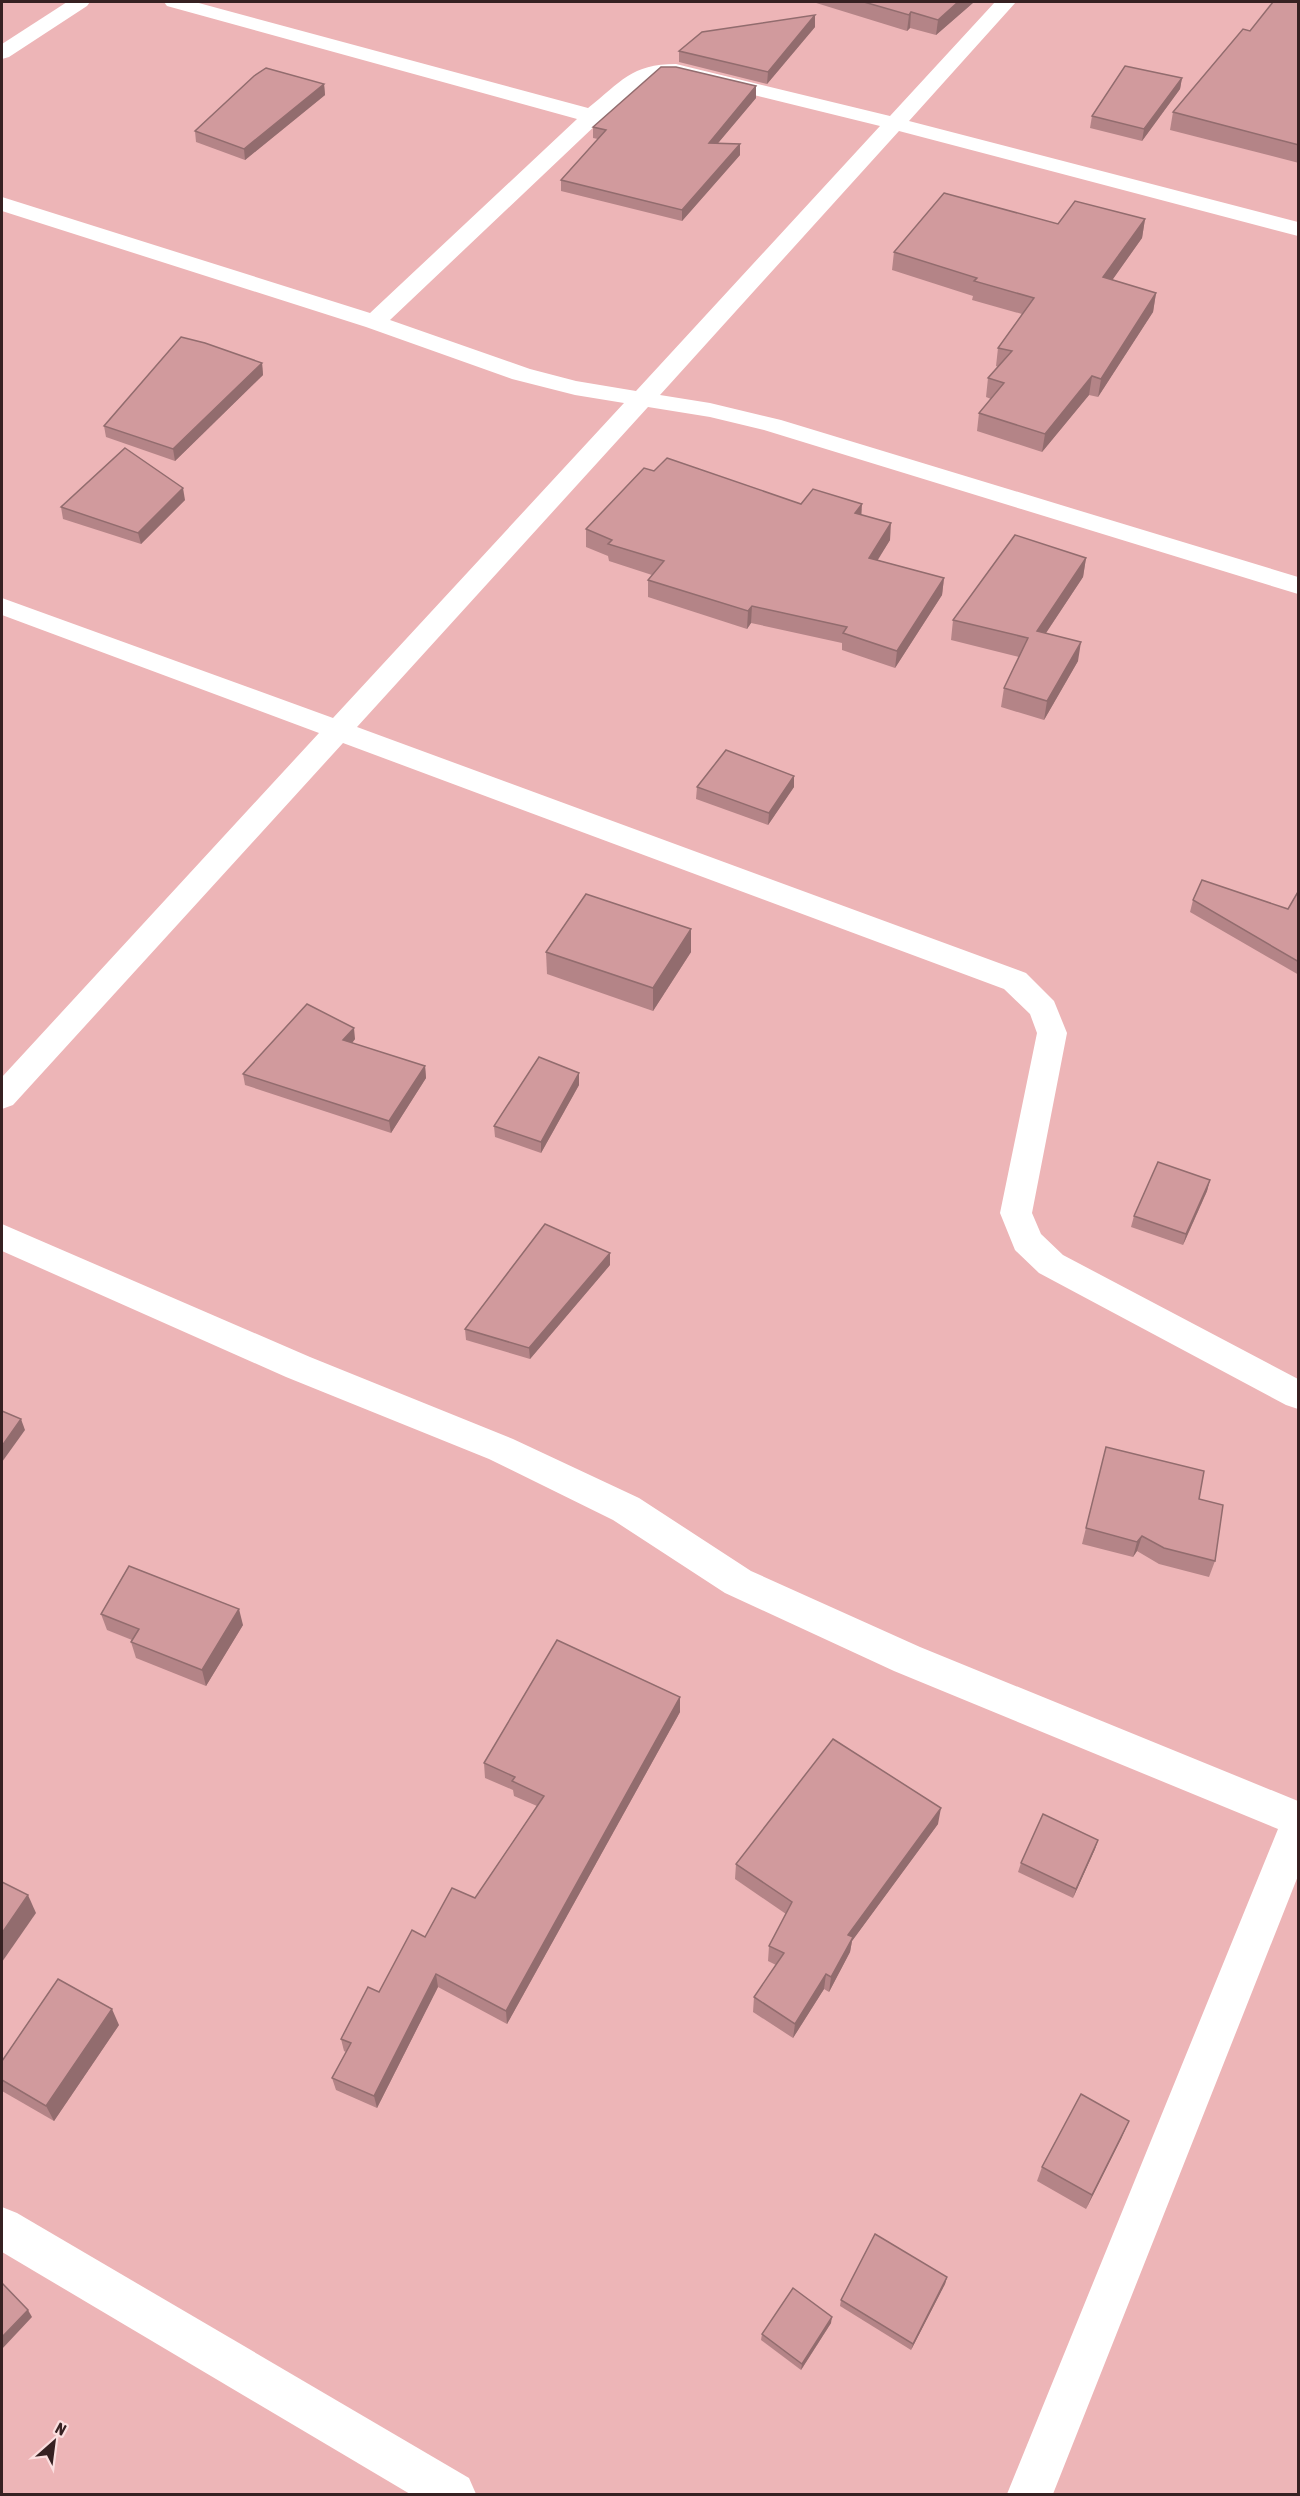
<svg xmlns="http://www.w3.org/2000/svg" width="1300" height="2496" font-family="'Asap Condensed',sans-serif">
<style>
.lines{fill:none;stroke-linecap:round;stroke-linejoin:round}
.street{fill:#fff;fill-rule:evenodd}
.wall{fill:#b48487}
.shaded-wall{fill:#926c6e}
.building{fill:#d19a9d;stroke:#926c6e;stroke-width:1.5}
</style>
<rect width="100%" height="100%" fill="#edb5b7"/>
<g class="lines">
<g class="street">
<polygon points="67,2 90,2 87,6 9,57 2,59 2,44"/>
<path d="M 164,2 L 195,2 L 588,108 C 621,82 631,64 676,64 L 890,116 L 995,2 L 1016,2 L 909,121 L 1298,222 L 1298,236 L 899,131 L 660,395 L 710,403 L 781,420 L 1298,577 L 1298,594 L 764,430 L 710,417 L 648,407 L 357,727 L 1026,973 L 1054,1001 L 1067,1033 L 1032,1213 L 1041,1234 L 1063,1255 L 1298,1379 L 1298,1409 L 1286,1405 L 1039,1273 L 1015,1250 L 1000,1213 L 1037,1033 L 1030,1014 L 1004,989 L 343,743 L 13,1105 L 2,1109 L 2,1077 L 319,733 L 2,615 L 2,598 L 333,718 L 624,403 L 575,395 L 512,379 L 366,327 L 2,211 L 2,197 L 370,313 L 577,119 L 167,6 ZM 657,76 L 676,76 L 880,126 L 636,391 L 576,381 L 530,369 L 390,320 L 600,121 L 646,81 Z"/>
<polygon points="2,1224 310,1357 513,1439 639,1498 751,1571 920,1647 1298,1801 1298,1876 1053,2494 1007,2494 1278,1829 894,1671 725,1593 613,1520 489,1459 286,1377 2,1251"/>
<polygon points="2,2207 17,2213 469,2478 476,2494 410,2494 2,2252"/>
</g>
</g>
<g class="wall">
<polygon points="813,2 974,2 936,35 910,28 907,31"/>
<polygon points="1299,2 1299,163 1170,130 1173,112 1250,31"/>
<polygon points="815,27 767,84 679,62 679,51"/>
<polygon points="1182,78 1180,89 1142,141 1090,128 1092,116"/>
<polygon points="324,84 325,95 245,160 196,142 195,131"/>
<polygon points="756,98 718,143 740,144 740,155 682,221 561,191 561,180 598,139 593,138 593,127"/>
<polygon points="1145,219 1142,238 1112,280 1156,293 1153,312 1098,397 1089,395 1042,452 977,431 979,413 991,399 986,397 988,378 998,367 996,366 998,348 1022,314 972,300 973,296 892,270 894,252 1058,224"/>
<polygon points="262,363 263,375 175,461 106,437 104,426"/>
<polygon points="654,471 801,504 862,515 890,540 877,560 944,578 942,595 895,668 842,650 842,643 751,623 747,629 648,597 648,580 652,575 609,561 608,556 586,547 586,529"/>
<polygon points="185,500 141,544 63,519 61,507"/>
<polygon points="1086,558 1083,577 1046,633 1078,661 1044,720 1001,707 1004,688 1019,657 951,640 953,620"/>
<polygon points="697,787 794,787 768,825 696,799"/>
<polygon points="1299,890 1299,975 1190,912 1193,900 1288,909"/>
<polygon points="546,952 691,952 653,1011 547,974"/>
<polygon points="355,1039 352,1043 425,1066 426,1078 391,1133 245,1085 243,1074"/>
<polygon points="579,1073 579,1085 541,1153 495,1137 494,1126"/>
<polygon points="1210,1180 1207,1191 1183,1245 1131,1227 1134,1216"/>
<polygon points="610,1265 530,1359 466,1340 465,1329"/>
<polygon points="1106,1447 1199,1499 1215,1561 1209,1577 1159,1564 1137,1551 1133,1557 1082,1544"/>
<polygon points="101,1614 243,1625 206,1686 136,1658 131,1642 132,1640 107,1630"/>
<polygon points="680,1697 680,1712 507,2024 438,1987 377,2108 336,2090 332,2078 346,2052 344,2051 341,2039 425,1937 475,1898 537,1806 514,1796 513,1790 485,1778 484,1763"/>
<polygon points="938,1824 852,1941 850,1952 829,1992 824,1989 793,2038 753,2012 754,1997 776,1965 768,1961 769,1946 786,1914 735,1879 736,1864"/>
<polygon points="1098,1840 1095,1849 1073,1898 1018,1872 1021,1863"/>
<polygon points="119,2025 54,2121 2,2091 2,2061"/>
<polygon points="1122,2137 1086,2209 1037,2181 1042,2167"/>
<polygon points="947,2277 945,2284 911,2350 840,2306 841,2300"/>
<polygon points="831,2323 801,2370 761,2340 762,2334"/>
</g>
<g class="shaded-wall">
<polygon points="958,2 974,2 936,35 938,20"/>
<polygon points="911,12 910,28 907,31 909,15"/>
<polygon points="815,15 815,27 767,84 768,72"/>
<polygon points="1182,78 1180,89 1142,141 1144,129"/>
<polygon points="324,84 325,95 245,160 244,149"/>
<polygon points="756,86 756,98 708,155 709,143"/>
<polygon points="740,144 740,155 682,221 682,210"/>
<polygon points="1145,219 1142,238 1101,296 1103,277"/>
<polygon points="1156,293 1153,312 1098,397 1101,379"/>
<polygon points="262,363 263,375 175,461 173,449"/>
<polygon points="1092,376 1089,395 1042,452 1045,434"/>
<polygon points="183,488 185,500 141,544 138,533"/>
<polygon points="862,504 861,522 855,513"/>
<polygon points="891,523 890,540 868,576 869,558"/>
<polygon points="1086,558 1083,577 1034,651 1037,631"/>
<polygon points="944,578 942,595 895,668 897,651"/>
<polygon points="752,606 751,623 747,629 748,611"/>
<polygon points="1081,642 1078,661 1044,720 1047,701"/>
<polygon points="794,776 794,787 768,825 769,813"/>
<polygon points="691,929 691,952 653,1011 653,988"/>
<polygon points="354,1028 355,1039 345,1052 343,1040"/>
<polygon points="425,1066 426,1078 391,1133 389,1121"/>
<polygon points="579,1073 579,1085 541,1153 541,1142"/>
<polygon points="1210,1180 1207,1191 1183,1245 1186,1234"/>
<polygon points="610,1253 610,1265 530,1359 529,1348"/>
<polygon points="21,1419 25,1430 2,1462 2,1446"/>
<polygon points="1142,1536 1137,1551 1133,1557 1137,1542"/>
<polygon points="239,1609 243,1625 206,1686 202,1670"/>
<polygon points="680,1697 680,1712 507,2024 506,2011"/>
<polygon points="941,1808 938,1824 852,1941 850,1952 829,1992 831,1977 848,1935"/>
<polygon points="1098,1840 1095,1849 1073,1898 1076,1889"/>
<polygon points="28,1895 36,1913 2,1962 2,1933"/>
<polygon points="436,1974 438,1987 377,2108 374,2096"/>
<polygon points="826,1974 824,1989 793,2038 795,2024"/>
<polygon points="112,2009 119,2025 54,2121 46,2106"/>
<polygon points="1129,2121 1122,2137 1086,2209 1092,2195"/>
<polygon points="947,2277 945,2284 911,2350 913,2344"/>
<polygon points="28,2310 32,2317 2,2349 2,2337"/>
<polygon points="832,2317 831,2323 801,2370 802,2364"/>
</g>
<g class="building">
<polygon points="864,2 958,2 938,20 911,12 909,15"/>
<polygon points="1273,2 1299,2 1299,145 1173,112 1243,29 1250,31"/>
<polygon points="815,15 768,72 679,51 702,32"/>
<polygon points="1125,66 1182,78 1144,129 1092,116"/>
<polygon points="661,67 676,67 756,86 709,143 740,144 682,210 561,180 606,130 593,127"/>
<polygon points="266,68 324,84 244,149 195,131 254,76"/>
<polygon points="944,193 1058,224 1075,201 1145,219 1103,277 1156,293 1101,379 1092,376 1045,434 979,413 1004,383 988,378 1012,351 998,348 1034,298 974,281 977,278 894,252"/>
<polygon points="181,337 205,343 262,363 173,449 104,426"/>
<polygon points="125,448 183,488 138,533 61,507"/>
<polygon points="667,458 801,504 813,489 862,504 855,513 891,523 869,558 944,578 897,651 843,633 847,627 752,606 748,611 648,580 664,561 608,544 612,540 586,529 644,468 654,471"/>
<polygon points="1015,535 1086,558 1037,631 1081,642 1047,701 1004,688 1028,638 953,620"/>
<polygon points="726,750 794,776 769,813 697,787"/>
<polygon points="1202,880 1288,909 1299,890 1299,962 1193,900"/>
<polygon points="586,894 691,929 653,988 546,952"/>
<polygon points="307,1004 354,1028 343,1040 425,1066 389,1121 243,1074"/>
<polygon points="539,1057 579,1073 541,1142 494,1126"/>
<polygon points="1158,1162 1210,1180 1186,1234 1134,1216"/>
<polygon points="545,1224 610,1253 529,1348 465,1329"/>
<polygon points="2,1411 21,1419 2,1446"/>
<polygon points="1106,1447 1204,1471 1199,1499 1223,1505 1215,1561 1164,1548 1142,1536 1137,1542 1086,1528"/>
<polygon points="129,1566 239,1609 202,1670 131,1642 139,1629 101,1614"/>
<polygon points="557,1640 680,1697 506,2011 436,1974 374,2096 332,2078 351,2043 341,2039 368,1987 379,1992 412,1930 425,1937 452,1888 475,1898 544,1796 512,1781 515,1777 484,1763"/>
<polygon points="833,1739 941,1808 848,1935 853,1937 831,1977 826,1974 795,2024 754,1997 784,1953 769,1946 792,1902 736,1864"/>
<polygon points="1043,1814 1098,1840 1076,1889 1021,1863"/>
<polygon points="2,1882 28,1895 2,1933"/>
<polygon points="58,1979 112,2009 46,2106 2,2080 2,2061"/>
<polygon points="1081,2094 1129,2121 1092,2195 1042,2167"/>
<polygon points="875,2234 947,2277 913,2344 841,2300"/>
<polygon points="2,2283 28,2310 2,2337"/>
<polygon points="793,2288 832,2317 802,2364 762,2334"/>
</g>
<rect width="1300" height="2496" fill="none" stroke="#362122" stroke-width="6"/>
<g transform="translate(54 2442) rotate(28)" stroke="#fbdedf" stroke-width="4.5" paint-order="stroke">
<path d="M0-4.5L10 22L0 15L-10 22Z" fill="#362122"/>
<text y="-9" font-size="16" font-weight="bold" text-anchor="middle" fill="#362122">N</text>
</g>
</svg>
